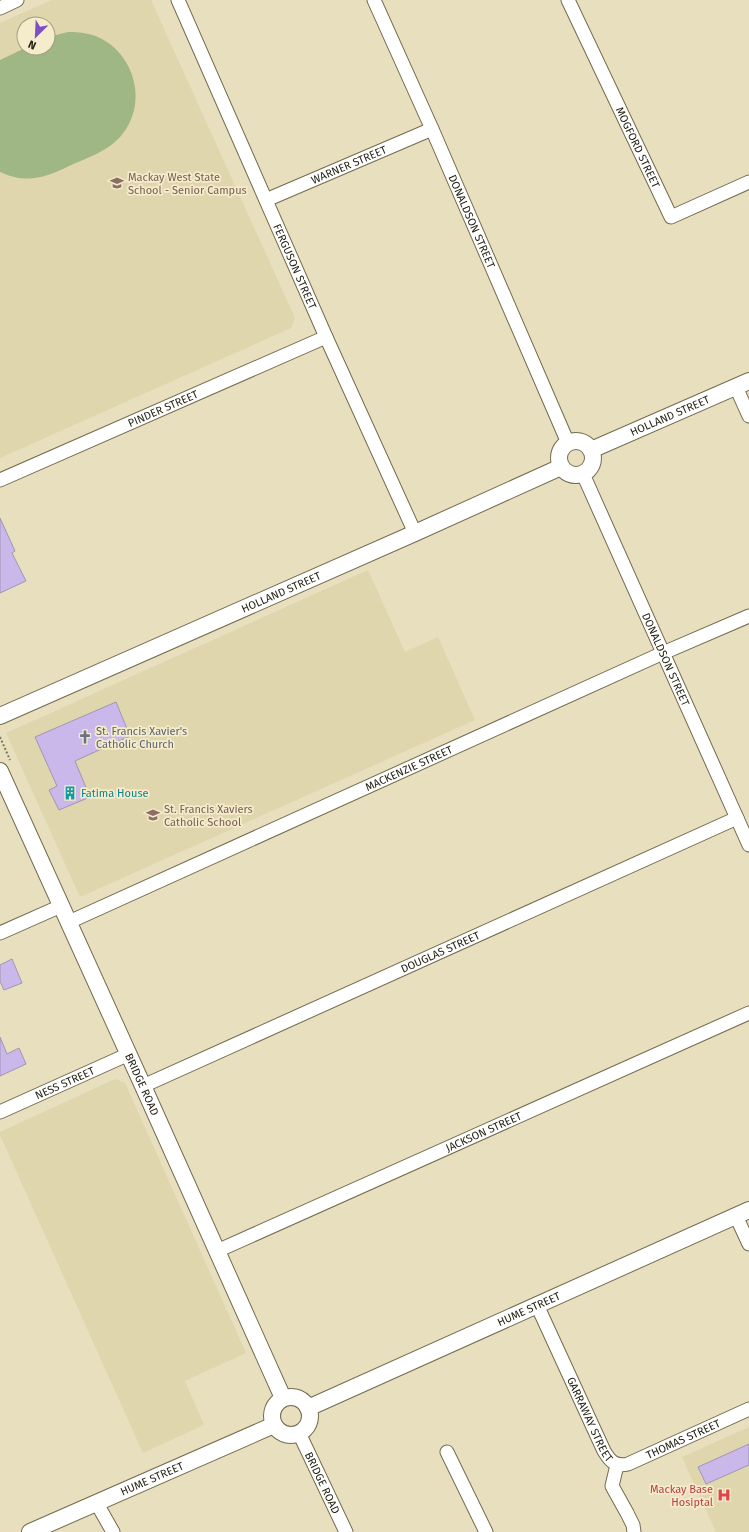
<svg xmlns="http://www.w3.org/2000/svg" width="749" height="1532" font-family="'Fira Sans',sans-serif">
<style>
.built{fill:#e0d6ad;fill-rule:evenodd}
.green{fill:#9fb785}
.building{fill:#cbb8eb;stroke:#a095b3}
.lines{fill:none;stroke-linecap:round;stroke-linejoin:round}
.minor-casing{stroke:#726b4d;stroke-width:15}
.tertiary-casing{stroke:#726b4d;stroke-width:18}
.path{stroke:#7c7761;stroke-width:2;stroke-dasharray:2 2;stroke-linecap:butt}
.minor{stroke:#fff;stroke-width:13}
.tertiary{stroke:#fff;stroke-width:16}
.labels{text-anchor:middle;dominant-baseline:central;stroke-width:3.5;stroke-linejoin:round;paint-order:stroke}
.street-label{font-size:11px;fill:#252215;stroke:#f4eccb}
.education-label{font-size:11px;fill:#785e54;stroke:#f4eccb;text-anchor:start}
.worship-label{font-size:11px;fill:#5b616d;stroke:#f4eccb;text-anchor:start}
.culture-label{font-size:11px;fill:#0d838f;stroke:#f4eccb;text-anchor:start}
.health-label{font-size:11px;fill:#be3a42;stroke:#f4eccb;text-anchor:end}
</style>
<rect width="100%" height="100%" fill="#e7dfbe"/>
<g class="built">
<path d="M 52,0 L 151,0 L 295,318 L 291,328 L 0,458 L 0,23 ZM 24,24 L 48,24 L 48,48 L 24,48 Z"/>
<polygon points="368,570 405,652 438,637 475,720 80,897 6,733"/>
<polygon points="115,1079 125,1083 246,1353 185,1381 204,1425 143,1453 0,1135 0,1132"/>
<polygon points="749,1427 749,1532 716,1532 682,1457"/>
</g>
<path class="green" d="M 68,32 C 79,32 90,33 100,38 C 136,56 148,105 121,136 C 108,151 87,158 69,166 C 45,178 26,184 0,172 L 0,60 L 25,48 L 48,48 L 48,37 Z"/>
<g class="building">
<polygon points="0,518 15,551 12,553 26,581 0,593"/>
<polygon points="116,702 130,736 75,761 90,797 59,810 49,790 57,786 35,737"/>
<polygon points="12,959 22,983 4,990 0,981 0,965"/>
<polygon points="0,1037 7,1054 19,1048 26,1064 0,1076"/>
<polygon points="749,1444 749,1465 706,1484 698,1467"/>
</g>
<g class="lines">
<g class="minor-casing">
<g id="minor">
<path id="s1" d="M 178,0 L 326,337 L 415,533"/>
<path id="s2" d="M 374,0 L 432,129 L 568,443"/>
<path id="s3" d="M 568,0 L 671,217 L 749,182"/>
<polyline points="0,8 17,0"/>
<path id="s4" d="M 266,200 L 432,129"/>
<polyline points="736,387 749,416"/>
<path id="s5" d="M 583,474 L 749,845"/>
<path id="s6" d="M 0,480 L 326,337"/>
<path id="s7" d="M 69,922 L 663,653 L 749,616"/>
<polyline points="0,933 61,906"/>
<path id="s8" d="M 143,1086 L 737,818"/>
<path id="s9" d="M 0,1112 L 129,1054"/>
<polyline points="736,1216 749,1244"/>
<path id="s10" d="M 217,1251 L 749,1013"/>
<path id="s11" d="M 537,1305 L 604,1451 C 610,1461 615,1467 628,1464 L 749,1409"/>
<path id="s12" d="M 299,1433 L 346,1532"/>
<polyline points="447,1452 486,1532"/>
<polyline points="617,1465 612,1486 627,1513 633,1525 634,1532"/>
<polyline points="96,1502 113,1532"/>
</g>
</g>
<g class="tertiary-casing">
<g id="tertiary">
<circle cx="576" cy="458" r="17"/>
<path id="s13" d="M 591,450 L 749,381"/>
<path id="s14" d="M 0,716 L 415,533 L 561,467"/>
<path id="s15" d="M 0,771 L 143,1086 L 283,1398"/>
<circle cx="291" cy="1416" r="19"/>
<path id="s16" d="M 308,1408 L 749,1210"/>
<path id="s17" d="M 30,1532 L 274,1425"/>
</g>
</g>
<polyline class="path" points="0,737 10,760"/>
<use href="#minor" class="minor"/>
<use href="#tertiary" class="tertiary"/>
</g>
<defs>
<g id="school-bare" transform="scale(1.08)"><path d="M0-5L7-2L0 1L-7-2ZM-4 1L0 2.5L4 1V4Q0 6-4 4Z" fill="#8d6e63" stroke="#f4eccb" stroke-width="2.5" paint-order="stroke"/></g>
<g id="church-bare" transform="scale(1.08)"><path d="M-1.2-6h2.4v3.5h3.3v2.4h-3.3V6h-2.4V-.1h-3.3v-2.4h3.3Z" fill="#6b7280" stroke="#f4eccb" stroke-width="2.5" paint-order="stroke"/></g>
<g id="building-bare" transform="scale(1.08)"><path d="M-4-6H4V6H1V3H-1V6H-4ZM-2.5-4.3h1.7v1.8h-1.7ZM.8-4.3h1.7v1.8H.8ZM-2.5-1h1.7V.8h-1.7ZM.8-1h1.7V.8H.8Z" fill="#0f9aa8" stroke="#f4eccb" stroke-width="2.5" paint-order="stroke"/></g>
<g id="hospital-bare" transform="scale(1.08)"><path d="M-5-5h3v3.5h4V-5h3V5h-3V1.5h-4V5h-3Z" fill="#e0444e" stroke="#f4eccb" stroke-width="2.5" paint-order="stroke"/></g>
</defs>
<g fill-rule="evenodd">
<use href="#school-bare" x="117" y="183"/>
<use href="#church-bare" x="85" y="737"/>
<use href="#building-bare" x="70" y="793"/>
<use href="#school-bare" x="153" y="815"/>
<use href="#hospital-bare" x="724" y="1495"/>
</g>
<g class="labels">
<g class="street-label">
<text stroke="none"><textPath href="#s3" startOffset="163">MOGFORD STREET</textPath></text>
<text stroke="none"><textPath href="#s4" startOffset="90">WARNER STREET</textPath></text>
<text stroke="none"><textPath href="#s2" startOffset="242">DONALDSON STREET</textPath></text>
<text stroke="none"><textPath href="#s1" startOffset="291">FERGUSON STREET</textPath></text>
<text stroke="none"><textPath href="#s6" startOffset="178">PINDER STREET</textPath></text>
<text stroke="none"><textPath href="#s13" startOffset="86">HOLLAND STREET</textPath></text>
<text stroke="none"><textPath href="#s14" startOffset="307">HOLLAND STREET</textPath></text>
<text stroke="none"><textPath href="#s5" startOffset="203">DONALDSON STREET</textPath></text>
<text stroke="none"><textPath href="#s7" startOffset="373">MACKENZIE STREET</textPath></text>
<text stroke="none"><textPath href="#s8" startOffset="326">DOUGLAS STREET</textPath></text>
<text stroke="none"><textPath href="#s9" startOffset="71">NESS STREET</textPath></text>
<text stroke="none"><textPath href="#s15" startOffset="344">BRIDGE ROAD</textPath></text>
<text stroke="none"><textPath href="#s10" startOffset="292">JACKSON STREET</textPath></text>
<text stroke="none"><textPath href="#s16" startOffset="242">HUME STREET</textPath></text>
<text stroke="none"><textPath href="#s11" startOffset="126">GARRAWAY STREET</textPath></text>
<text stroke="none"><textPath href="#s11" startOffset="251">THOMAS STREET</textPath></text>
<text stroke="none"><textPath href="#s17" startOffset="133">HUME STREET</textPath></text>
<text stroke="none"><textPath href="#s12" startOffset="55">BRIDGE ROAD</textPath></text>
</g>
<g class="education-label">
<text x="128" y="177">Mackay West State<tspan x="128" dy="13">School - Senior Campus</tspan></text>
<text x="164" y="809">St. Francis Xaviers<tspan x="164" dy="13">Catholic School</tspan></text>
</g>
<g class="worship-label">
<text x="96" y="731">St. Francis Xavier's<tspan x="96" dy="13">Catholic Church</tspan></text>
</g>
<g class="culture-label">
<text x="81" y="793">Fatima House</text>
</g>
<g class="health-label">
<text x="713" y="1489">Mackay Base<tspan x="713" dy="13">Hosiptal</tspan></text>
</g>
</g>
<g transform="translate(36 36) rotate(204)"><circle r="19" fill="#f4eccb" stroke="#a19b82"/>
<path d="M0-3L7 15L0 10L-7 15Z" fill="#7e4ec6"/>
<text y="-6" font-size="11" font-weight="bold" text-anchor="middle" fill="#252215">N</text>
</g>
</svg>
